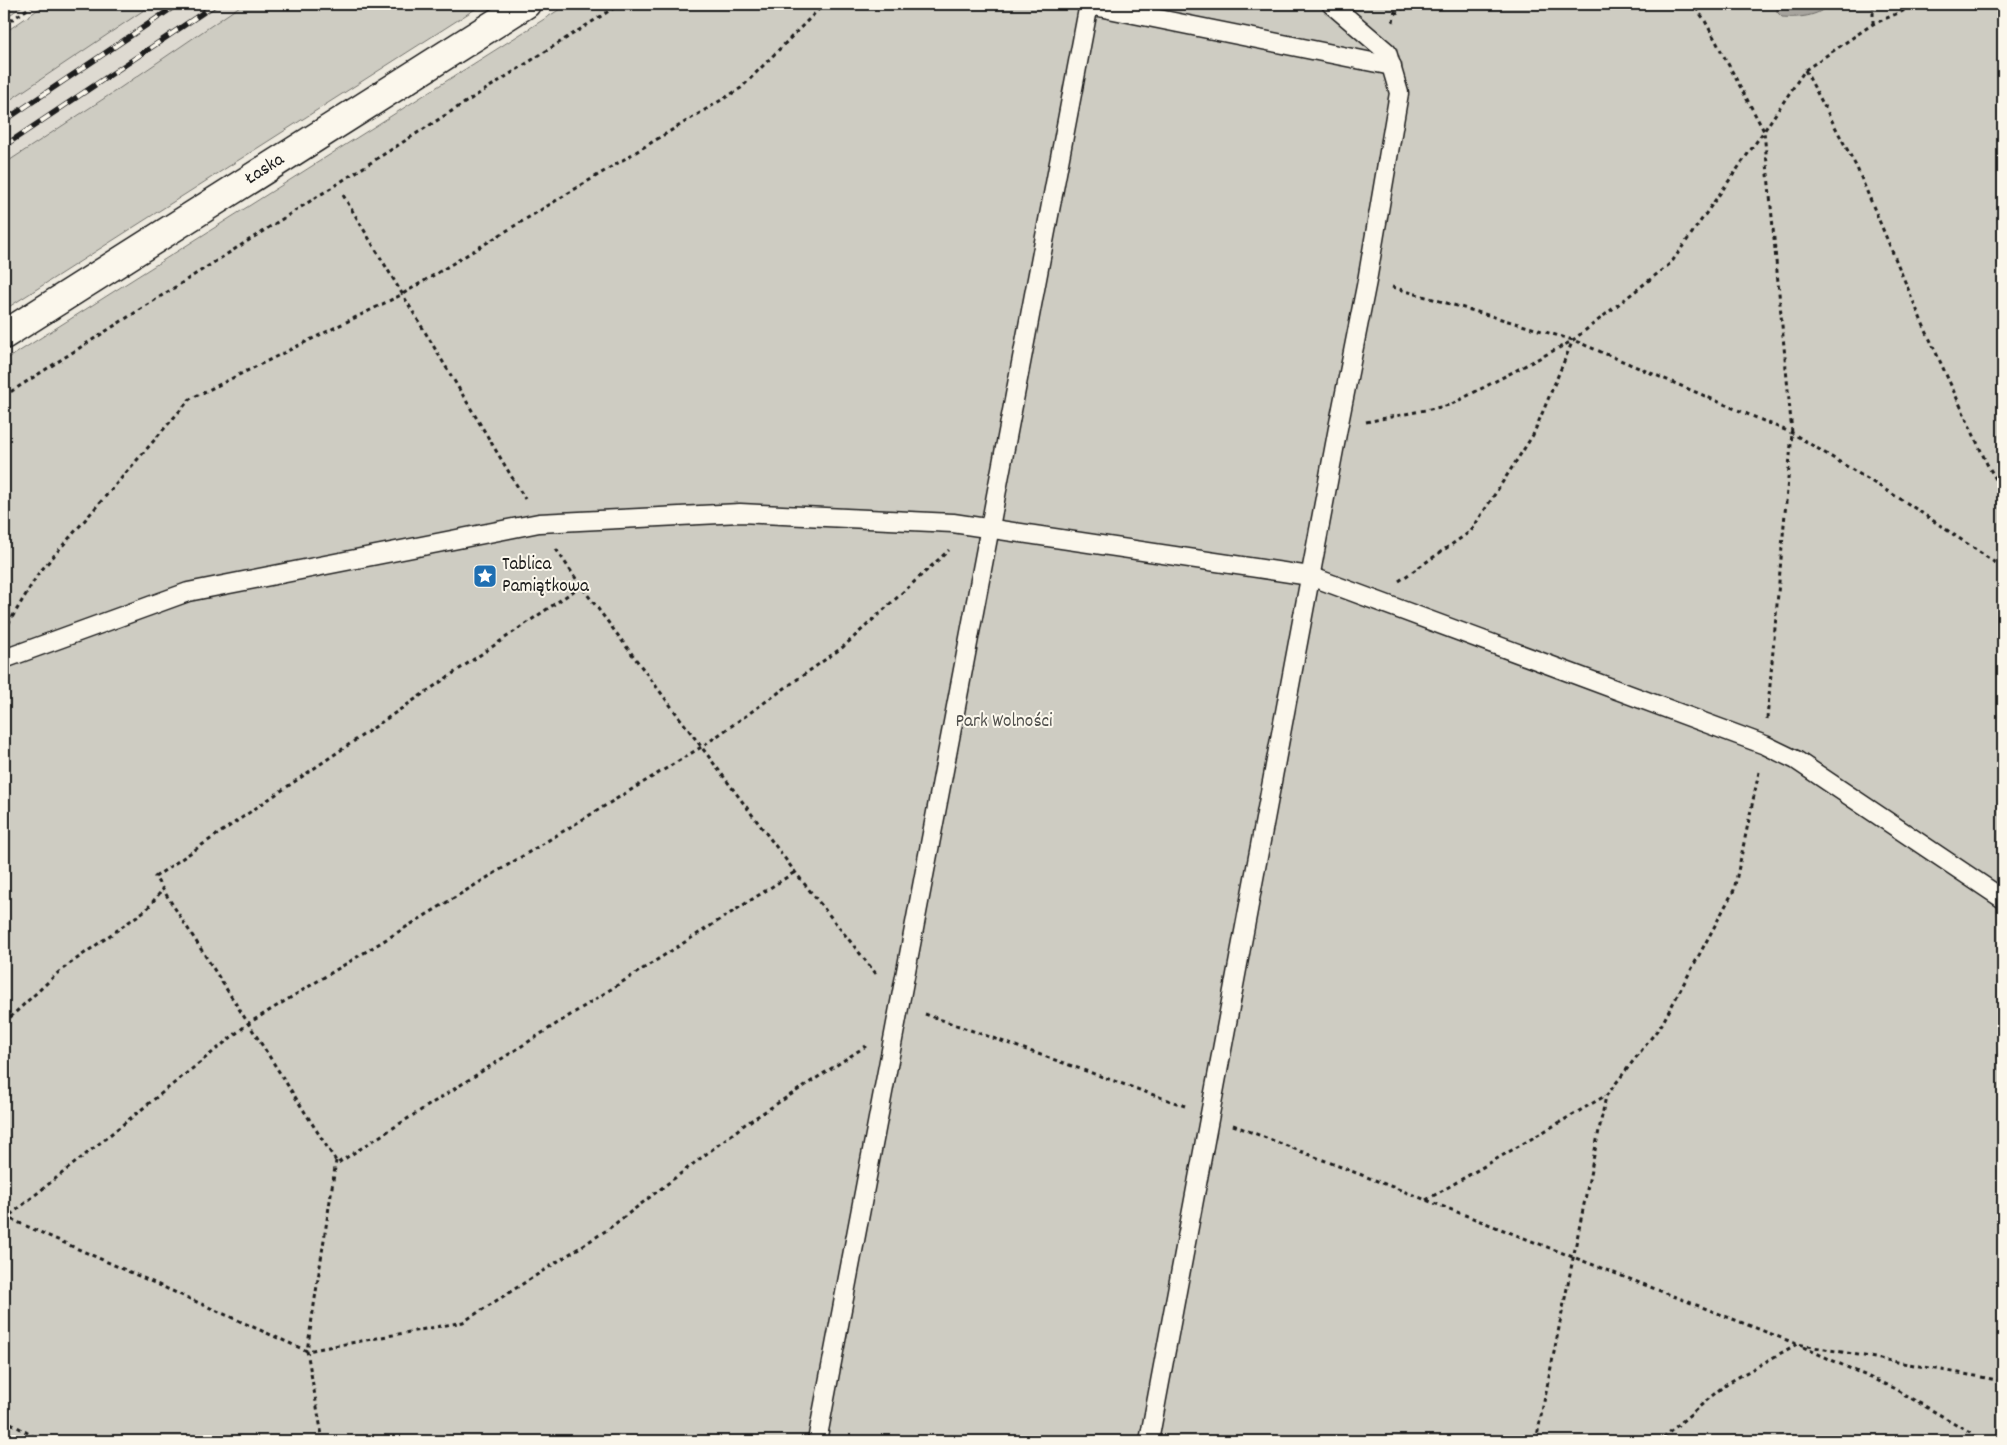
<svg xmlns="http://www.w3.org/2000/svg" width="2007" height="1445" font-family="Dekko,sans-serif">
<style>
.built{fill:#dedad1}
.green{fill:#ceccc2;stroke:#75746f}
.water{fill:#a6a39d;stroke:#6f6d69}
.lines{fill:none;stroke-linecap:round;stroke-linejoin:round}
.lane-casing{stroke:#1c1c1c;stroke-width:21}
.secondary-casing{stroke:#1c1c1c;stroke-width:31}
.path{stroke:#1c1c1c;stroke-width:3;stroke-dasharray:4 4;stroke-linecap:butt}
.lane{stroke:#fbf7ec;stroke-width:18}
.secondary{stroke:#fbf7ec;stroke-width:28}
.rail-casing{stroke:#1c1c1c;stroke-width:5.5}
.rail{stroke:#fbf7ec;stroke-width:4;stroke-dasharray:11;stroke-linecap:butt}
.labels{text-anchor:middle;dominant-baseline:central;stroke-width:4;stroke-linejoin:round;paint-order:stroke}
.street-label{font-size:19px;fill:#1c1c1c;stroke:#fbf7ec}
.poi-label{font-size:19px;fill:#1c1c1c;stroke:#fbf7ec;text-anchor:start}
.park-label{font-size:19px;fill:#51514e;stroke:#fbf7ec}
</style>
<rect width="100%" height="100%" fill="#eeeadf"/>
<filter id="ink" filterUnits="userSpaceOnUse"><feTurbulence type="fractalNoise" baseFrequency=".02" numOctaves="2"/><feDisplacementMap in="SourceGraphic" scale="10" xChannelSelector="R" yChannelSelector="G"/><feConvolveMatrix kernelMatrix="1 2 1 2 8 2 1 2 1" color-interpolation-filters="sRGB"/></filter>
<g filter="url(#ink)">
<polygon class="built" points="112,4 335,4 4,220 4,74"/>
<g class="green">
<polygon points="4,4 25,4 4,19"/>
<polygon points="46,4 153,4 4,104 4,33"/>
<polygon points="243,4 483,4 4,310 4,164 120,88"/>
<polygon points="568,4 2003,4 2003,1441 4,1441 4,361"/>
</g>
<path class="water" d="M 1777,4 L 1829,4 C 1819,17 1797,18 1782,17 L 1777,12 Z"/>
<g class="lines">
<g class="lane-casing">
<g id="lane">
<polyline points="1089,5 1392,66"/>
<polyline points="4,659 188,592 539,523 740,513 953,523 1310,576 1765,745 1796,760 2003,899"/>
<polyline points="817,1441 1089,4"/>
<polyline points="1149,1441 1338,428 1367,281 1399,93 1387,52 1331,4"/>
</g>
</g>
<g class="secondary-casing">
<g id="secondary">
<path id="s1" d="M 4,335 L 526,4"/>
</g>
</g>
<g class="path">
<polyline points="1873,4 1873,24"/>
<polyline points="1395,14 1409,4"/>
<polyline points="1393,22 1396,4"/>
<polyline points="4,25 35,4"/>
<polyline points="1805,70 1857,168 1922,322 1987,464 2003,491"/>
<polyline points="343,195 525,499"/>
<polyline points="1392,287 1573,340 1792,433 1907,503 2003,568"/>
<polyline points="4,396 620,4"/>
<polyline points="1366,422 1450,405 1572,341"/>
<polyline points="556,549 581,586 795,872 877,975"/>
<polyline points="1399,581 1471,531 1533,435 1573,340 1671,263 1764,131 1704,19 1693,4"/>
<polyline points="581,586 155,877 336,1161 338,1163 795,872"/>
<polyline points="4,631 38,574 190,399 401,295 741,88 824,4"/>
<polyline points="1767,719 1792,433 1764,131 1805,70 1873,24 1919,4"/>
<polyline points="925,1014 1185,1106"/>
<polyline points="4,1023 61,970 147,909 163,889"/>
<polyline points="1233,1125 1797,1344 2003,1381"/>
<polyline points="1426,1200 1605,1096"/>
<polyline points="4,1216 307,1351 463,1322 607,1230 744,1125 866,1046"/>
<polyline points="4,1220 249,1023 703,746 843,647 949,550"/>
<polyline points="1803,1347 1893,1388 1970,1432 1977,1441"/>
<polyline points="4,1419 41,1441"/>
<polyline points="1175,1439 1187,1441"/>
<polyline points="323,1441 307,1351 336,1161"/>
<polyline points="1536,1441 1606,1096 1662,1024 1734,890 1759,772"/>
<polyline points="1656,1441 1665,1436 1726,1384 1797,1344"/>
</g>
<use href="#lane" class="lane"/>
<use href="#secondary" class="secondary"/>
<g class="rail-casing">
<g id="rail">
<polyline points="4,121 178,4"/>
<polyline points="4,146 216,4"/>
</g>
</g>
<use href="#rail" class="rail"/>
</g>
</g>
<defs>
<g id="sight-square" transform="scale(1.25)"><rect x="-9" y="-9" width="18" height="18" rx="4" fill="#1f6fb2" stroke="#fbf7ec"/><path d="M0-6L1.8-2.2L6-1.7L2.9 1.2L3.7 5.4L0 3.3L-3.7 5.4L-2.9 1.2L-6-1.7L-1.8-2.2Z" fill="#fff"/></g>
</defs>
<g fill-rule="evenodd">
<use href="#sight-square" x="485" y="576"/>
</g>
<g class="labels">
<g class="street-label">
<text stroke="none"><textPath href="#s1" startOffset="309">Łaska</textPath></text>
</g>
<g class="poi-label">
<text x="502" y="565">Tablica<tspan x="502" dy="22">Pamiątkowa</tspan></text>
</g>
<g class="park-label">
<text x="1004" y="722">Park Wolności</text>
</g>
</g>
<rect width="2007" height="1445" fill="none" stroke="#fbf7ec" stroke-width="20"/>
<rect x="10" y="10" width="1987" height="1425" fill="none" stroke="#1c1c1c" stroke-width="2" filter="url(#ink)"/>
</svg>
